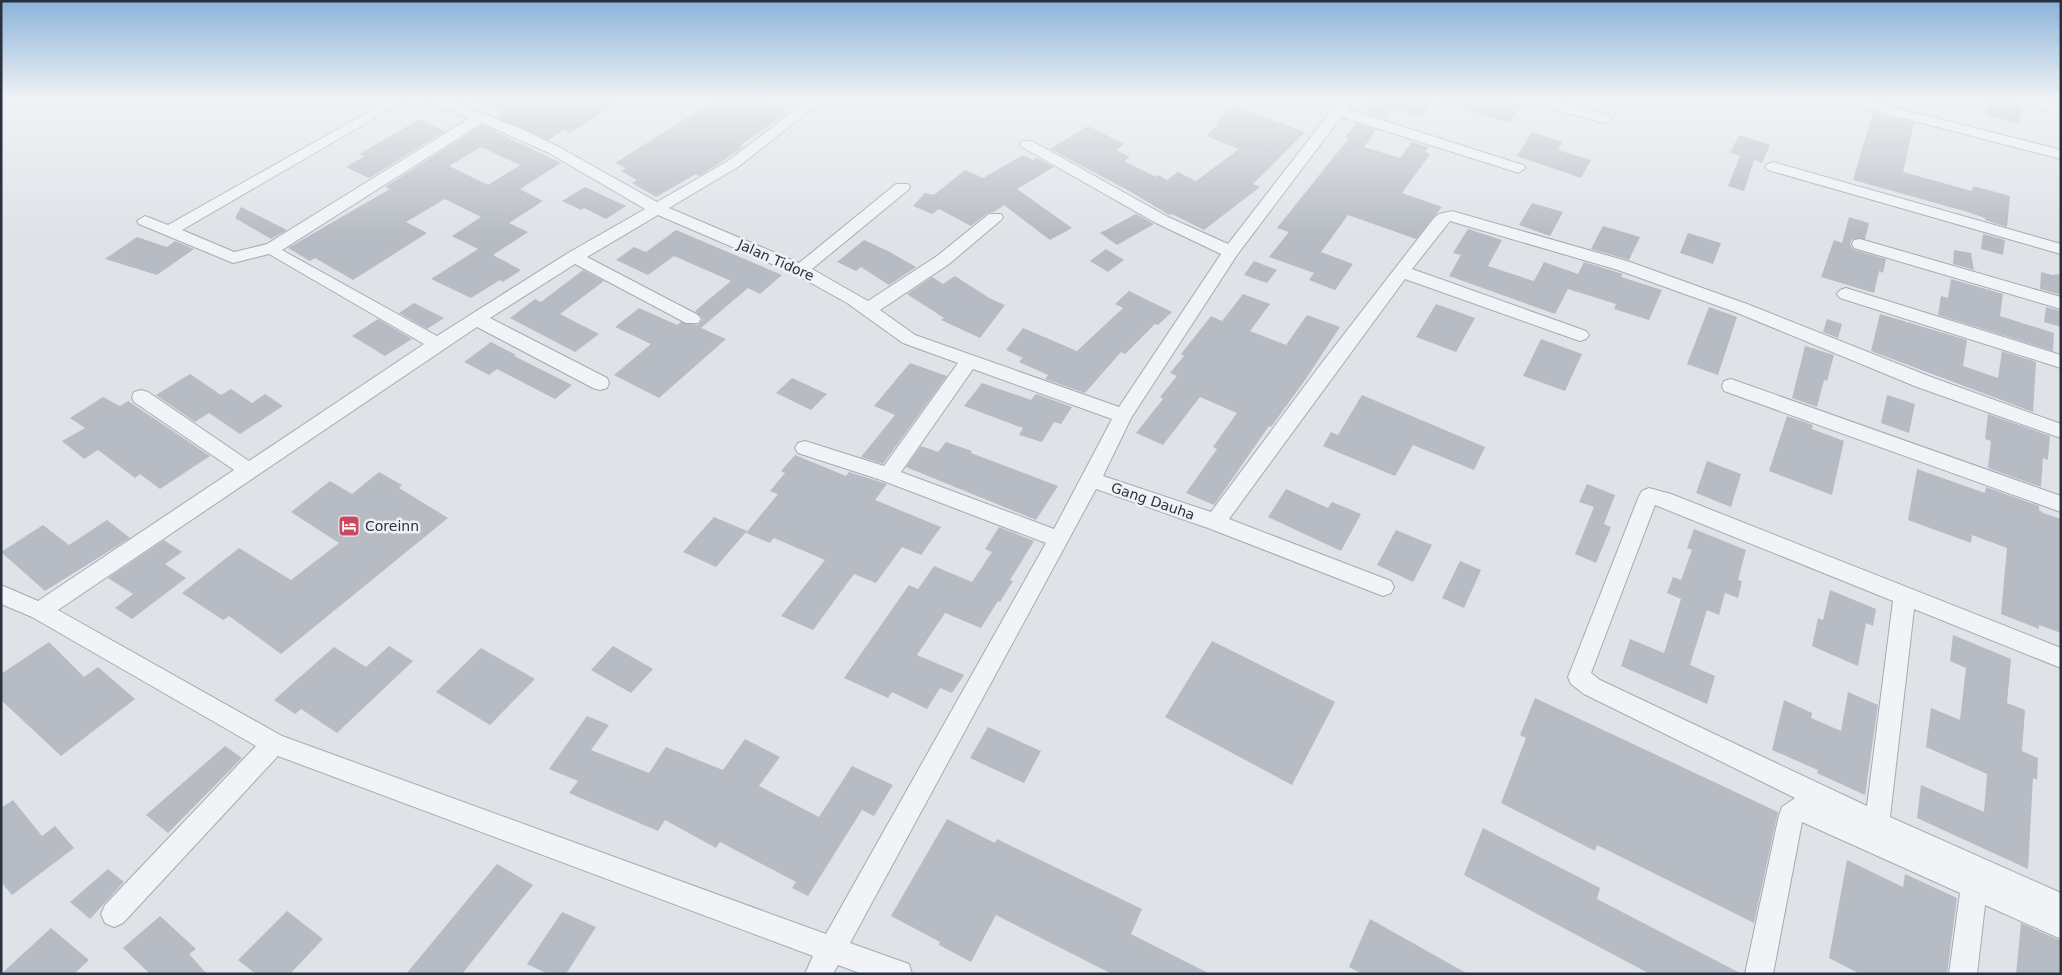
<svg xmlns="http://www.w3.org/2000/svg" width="2062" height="975" font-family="'DejaVu Sans',sans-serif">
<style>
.building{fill:#b7bcc4;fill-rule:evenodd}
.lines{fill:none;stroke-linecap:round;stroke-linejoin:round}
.minor-casing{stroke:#a5aab2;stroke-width:2}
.minor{fill:#f2f3f6;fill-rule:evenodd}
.labels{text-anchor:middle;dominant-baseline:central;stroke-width:5;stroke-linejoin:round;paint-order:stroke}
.street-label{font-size:14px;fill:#29313e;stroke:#eff2f5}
.poi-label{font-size:14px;fill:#29313e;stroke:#eff2f5;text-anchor:start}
</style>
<rect width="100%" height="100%" fill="#dfe3e8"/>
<g class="building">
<polygon points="468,98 554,98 576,102 582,98 623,98 571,133 564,130 548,140 495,117 503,112 468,99"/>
<polygon points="719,98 759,98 788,112 740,146 743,147 717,165 699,176 696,174 656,197 632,183 637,180 621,171 626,168 615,163"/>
<polygon points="1373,98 1434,98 1420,116 1393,108 1385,119 1365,113 1374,102"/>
<polygon points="1440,98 1496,98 1521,105 1509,123 1439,102"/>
<polygon points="1988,98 2022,107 2019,124 1985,115"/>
<polygon points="1234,106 1305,132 1253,184 1260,187 1204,230 1172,214 1169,215 1133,193 1050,149 1088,126 1124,144 1116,150 1130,157 1124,161 1156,177 1158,175 1167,180 1178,172 1196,181 1239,149 1206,136 1219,124 1216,123"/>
<polygon points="1873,112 1914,123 1903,172 1972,191 1973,186 2010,196 2007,227 1985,220 1985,218 1968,212 1853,180"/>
<polygon points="420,119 445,131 369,178 346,167 365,156 359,154"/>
<polygon points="1356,124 1376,130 1364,147 1400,158 1412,142 1429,147 1425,152 1430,154 1402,193 1442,207 1416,239 1348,215 1321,252 1353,264 1335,290 1309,280 1314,273 1269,257 1289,232 1277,228 1349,138 1345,137"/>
<path d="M 482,125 L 561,163 L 520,189 L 543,201 L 509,223 L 528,232 L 493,255 L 521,270 L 503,282 L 500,280 L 471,298 L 431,279 L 478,249 L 452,236 L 481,217 L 445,199 L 406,222 L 427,233 L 353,280 L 315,258 L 310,261 L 288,248 L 390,189 L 385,187 ZM 481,147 L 520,165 L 488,185 L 449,166 Z"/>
<polygon points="1532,132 1562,142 1558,150 1591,160 1581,178 1517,156"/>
<polygon points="1739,135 1770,145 1762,163 1754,160 1744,191 1728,186 1740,156 1730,153"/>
<polygon points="1023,155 1033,160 1037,158 1054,167 1017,189 1072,228 1050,240 1004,205 994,212 988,213 971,226 939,209 932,214 913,206 925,193 934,195 965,170 983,178"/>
<polygon points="585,187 626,206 606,219 584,208 581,210 562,201"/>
<polygon points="1532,203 1563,212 1550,236 1519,225"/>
<polygon points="241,207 287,230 271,239 235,218"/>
<polygon points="1136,214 1154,224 1117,245 1100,233"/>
<polygon points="1849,217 1869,223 1865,239 1852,239 1850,243 1852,249 1886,259 1883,273 1879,271 1874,293 1821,277 1834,240 1842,243"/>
<polygon points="1603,226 1640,237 1629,260 1591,249"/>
<polygon points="1468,229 1502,240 1488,266 1534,281 1544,262 1578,274 1584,262 1623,274 1621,277 1662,290 1649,320 1614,309 1616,304 1568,289 1555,314 1449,276 1461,255 1453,253"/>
<polygon points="676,230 782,275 760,294 748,288 701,328 726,339 659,398 614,375 651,344 615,327 639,308 677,325 681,322 698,325 703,319 695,311 731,281 674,256 648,275 616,260 634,247 646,252"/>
<polygon points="1688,233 1721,243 1713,264 1680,253"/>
<polygon points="1983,234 2005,240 2003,255 1981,249"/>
<polygon points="137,237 167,247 175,241 194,249 157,275 105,259"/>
<polygon points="864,240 888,251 916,267 889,285 861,267 856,271 837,262"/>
<polygon points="1106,249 1124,260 1108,272 1090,261"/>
<polygon points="1954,250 1971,253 1974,270 1953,264"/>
<polygon points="1254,261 1277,270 1267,283 1244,275"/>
<polygon points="583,270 604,281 560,314 599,334 575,352 510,318 535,299 541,302"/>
<polygon points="2041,272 2052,275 2061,274 2061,295 2040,289"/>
<polygon points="955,276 989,298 1005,305 980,338 941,320 944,318 907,294 932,277 943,284"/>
<polygon points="1951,279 2003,294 2000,316 2054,333 2053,351 1938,315 1941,296 1948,298"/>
<polygon points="1129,291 1172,312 1158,325 1155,324 1125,354 1121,352 1085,393 1045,379 1048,375 1019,362 1023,358 1006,350 1023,328 1077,351 1123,308 1115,304"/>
<polygon points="1243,294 1270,304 1250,331 1286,345 1307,315 1340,327 1305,380 1271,427 1269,426 1214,505 1186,493 1217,449 1213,447 1237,413 1200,397 1163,445 1136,433 1163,399 1160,397 1177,376 1170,373 1184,356 1181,354 1211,316 1222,321"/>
<polygon points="414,303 444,318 427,329 399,313"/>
<polygon points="1436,304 1475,318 1456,352 1416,337"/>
<polygon points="1709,307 1737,317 1718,375 1687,364"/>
<polygon points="2046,307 2061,311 2061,327 2044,322"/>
<polygon points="1880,314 1967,340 1963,366 1998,378 2002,351 2036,362 2033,412 1871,351"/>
<polygon points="378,319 412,339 385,356 352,336"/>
<polygon points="1827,319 1842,324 1838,338 1823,332"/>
<polygon points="1541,339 1582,354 1565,391 1523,376"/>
<polygon points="491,342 516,355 514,356 572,385 555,399 497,369 489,375 464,362"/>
<polygon points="1805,346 1834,355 1827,381 1824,380 1817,407 1792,398"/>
<polygon points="910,363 947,376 883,464 861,457 895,415 874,406"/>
<polygon points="190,374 221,395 231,389 252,403 265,394 283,406 240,434 209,413 195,422 156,395"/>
<polygon points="792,378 827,394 811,410 776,393"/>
<polygon points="982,383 1031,400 1036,394 1072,407 1061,424 1054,422 1042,442 1019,435 1023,428 964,406"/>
<polygon points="1362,395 1485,447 1474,470 1413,445 1395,476 1323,446 1331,432 1338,435"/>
<polygon points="1887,395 1915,404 1909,433 1881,423"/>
<polygon points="103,397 120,406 128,401 210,456 160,489 140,474 135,478 98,450 84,459 62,441 85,428 70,418"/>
<polygon points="1988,414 2050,436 2048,460 2043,458 2041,487 1988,468 1991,441 1985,439"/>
<polygon points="1787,416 1813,425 1812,429 1844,441 1832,495 1769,471"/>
<polygon points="946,442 972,451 971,453 1058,486 1036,520 906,467 921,446 938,452"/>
<polygon points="795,455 846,476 849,472 887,484 875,500 941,527 921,555 902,547 876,583 854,574 813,630 781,616 825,560 774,538 770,543 746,533 778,494 770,491 785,473 781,471"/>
<polygon points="1707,461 1741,474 1731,507 1696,493"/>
<polygon points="1917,469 1985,493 1986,487 2039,506 2039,510 2043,513 2061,519 2061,633 2039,625 2039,629 2001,614 2007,548 1972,535 1971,543 1908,520"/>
<polygon points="379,472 402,485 399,488 448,518 281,654 229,616 223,620 182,593 239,548 291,580 339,543 291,512 330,481 352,494"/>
<polygon points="1587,484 1615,495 1604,524 1611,527 1596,563 1575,554 1594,507 1579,502"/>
<polygon points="1286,489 1328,508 1332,502 1361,514 1341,551 1268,517"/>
<polygon points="714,517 747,531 716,567 683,552"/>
<polygon points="107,520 130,538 45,591 1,552 43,525 69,545"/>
<polygon points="999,527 1034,541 1010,580 1013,581 1000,602 998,601 981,628 945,613 917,655 964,675 952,693 940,688 927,709 892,692 888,698 844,678 909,585 918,589 934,566 972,582 992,552 985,549"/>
<polygon points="1694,529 1746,550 1738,580 1742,581 1738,598 1725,593 1719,615 1707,610 1690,665 1715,676 1707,704 1621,666 1630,639 1664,653 1681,599 1667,593 1673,577 1681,580 1692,550 1687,548"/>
<polygon points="1396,530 1432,545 1413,582 1377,565"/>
<polygon points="164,540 182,552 165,564 186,578 132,619 115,608 133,594 108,578"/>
<polygon points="1460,561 1481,570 1464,608 1442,598"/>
<polygon points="1830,590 1876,609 1873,626 1866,623 1858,666 1812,646 1818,618 1823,620"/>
<polygon points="1953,635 2011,659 2007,703 2025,710 2022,751 2038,758 2037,780 2033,778 2028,869 1917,818 1921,785 1984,812 1987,774 1926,747 1931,708 1960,720 1966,668 1950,661"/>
<polygon points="1212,641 1335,702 1292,785 1165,717"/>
<polygon points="49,642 84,677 98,667 135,699 61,756 1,700 1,674"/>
<polygon points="389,646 413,661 337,733 301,709 295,714 274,700 334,647 366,667"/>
<polygon points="613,646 653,669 631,693 591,670"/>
<polygon points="481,648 535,679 490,725 436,692"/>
<polygon points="1848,692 1878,705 1865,795 1817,773 1818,770 1772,750 1784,700 1812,713 1811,718 1841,731"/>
<polygon points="1535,698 1778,812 1754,923 1597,845 1595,851 1501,803 1526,738 1520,735"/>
<polygon points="587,716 609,725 591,750 649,773 666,747 723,770 745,739 780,757 759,786 819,817 852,766 893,785 874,816 862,810 808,896 792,888 796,882 720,842 716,848 665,820 658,831 569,793 578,781 549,769"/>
<polygon points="988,727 1041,751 1024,783 970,758"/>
<polygon points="225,746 242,758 168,833 146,815"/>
<polygon points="13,800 42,836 55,826 74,848 12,895 1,882 1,808"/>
<polygon points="947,819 995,843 997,839 1142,909 1131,934 1210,974 1112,974 996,915 971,962 939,945 940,942 891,916"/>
<polygon points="1483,828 1600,888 1597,899 1742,974 1650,974 1464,875"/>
<polygon points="1847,860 1903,887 1905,874 1957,898 1947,974 1860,974 1829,958"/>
<polygon points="497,864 533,885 462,974 406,974"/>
<polygon points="108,869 124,882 90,919 70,902"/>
<polygon points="287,911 323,939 290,974 256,974 238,960"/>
<polygon points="562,912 596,927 566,974 548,974 527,964"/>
<polygon points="160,916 196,949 189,954 207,974 150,974 123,948"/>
<polygon points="1370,919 1468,974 1362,974 1349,967"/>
<polygon points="2021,923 2061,941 2061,974 2016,974"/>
<polygon points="51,928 89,960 74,974 1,974"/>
</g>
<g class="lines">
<g class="minor-casing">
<g id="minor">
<path d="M 393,98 L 409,98 L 182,230 L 234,252 L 267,244 L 470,118 L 426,101 L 424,98 L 442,98 L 520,128 L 559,147 L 657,202 L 728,161 L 810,98 L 825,98 L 738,167 L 669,208 L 799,263 L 896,184 L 908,184 L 910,187 L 908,190 L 812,269 L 868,301 L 937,256 L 989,214 L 1001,214 L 1003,217 L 1001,220 L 949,264 L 880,310 L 915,335 L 1119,407 L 1221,254 L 1156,223 L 1022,147 L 1020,144 L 1022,141 L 1032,141 L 1168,217 L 1228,244 L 1341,98 L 1355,98 L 1347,109 L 1523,165 L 1526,168 L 1518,173 L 1513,171 L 1341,117 L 1237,255 L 1131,418 L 1103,476 L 1211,512 L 1321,364 L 1434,218 L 1439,214 L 1452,211 L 1630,262 L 1747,304 L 1931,377 L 2061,424 L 2061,438 L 1917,387 L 1735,312 L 1618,270 L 1450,221 L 1412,269 L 1586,331 L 1589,335 L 1586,339 L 1580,341 L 1574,339 L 1405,279 L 1229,519 L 1391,581 L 1394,587 L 1391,593 L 1383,596 L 1208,528 L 1096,489 L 850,943 L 909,964 L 912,974 L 862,974 L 838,965 L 833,974 L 805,974 L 813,956 L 278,756 L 123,923 L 114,927 L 105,923 L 101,914 L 105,905 L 256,746 L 32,617 L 1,604 L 1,585 L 38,601 L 234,470 L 134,402 L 132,397 L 134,392 L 141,390 L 148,392 L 249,461 L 424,344 L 269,254 L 233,263 L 139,224 L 137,221 L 145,216 L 168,225 ZM 482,123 L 549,153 L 645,209 L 568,253 L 437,336 L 282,250 ZM 658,215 L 795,274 L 847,303 L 903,343 L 958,363 L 884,466 L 805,441 L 798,443 L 795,448 L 798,453 L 881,480 L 1046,543 L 826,934 L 282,736 L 58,610 L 477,327 L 593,388 L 600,390 L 607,388 L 609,383 L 607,378 L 490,318 L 575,264 L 686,323 L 698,323 L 701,319 L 698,315 L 587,257 ZM 973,369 L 1112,419 L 1054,529 L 901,472 Z"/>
<polygon points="1523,98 1544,98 1609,116 1611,119 1604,123 1525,101"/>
<polygon points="1835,98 1857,98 2061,150 2061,159 1837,101"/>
<polygon points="2009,98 2031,98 2061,106 2061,114 2011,101"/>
<polygon points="1773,162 2061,244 2061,254 1768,170 1765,167 1768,164"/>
<polygon points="1860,239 2061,297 2061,309 1854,248 1852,244 1854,240"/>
<polygon points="1846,288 2061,355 2061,368 1840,298 1837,294 1840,290"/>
<polygon points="1731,379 2061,496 2061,512 1724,391 1722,386 1724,381"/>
<path d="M 1649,488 L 1671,494 L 2061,648 L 2061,668 L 1914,609 L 1890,817 L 2061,893 L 2061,939 L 1985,905 L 1977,974 L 1949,974 L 1960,893 L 1802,822 L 1773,974 L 1745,974 L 1779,815 L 1782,807 L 1795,798 L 1584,694 L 1571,684 L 1568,677 L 1639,496 L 1642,491 ZM 1655,505 L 1893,601 L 1867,806 L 1600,680 L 1591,673 Z"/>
</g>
</g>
<use href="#minor" class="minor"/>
</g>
<linearGradient id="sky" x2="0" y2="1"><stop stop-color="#89b3da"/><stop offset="0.42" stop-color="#f1f2f5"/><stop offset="1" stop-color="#f1f2f5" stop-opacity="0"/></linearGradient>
<rect width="2062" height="234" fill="url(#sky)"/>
<defs>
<g id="hotel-square" transform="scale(1.125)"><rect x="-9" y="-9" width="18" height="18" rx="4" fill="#c64b5f" stroke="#eff2f5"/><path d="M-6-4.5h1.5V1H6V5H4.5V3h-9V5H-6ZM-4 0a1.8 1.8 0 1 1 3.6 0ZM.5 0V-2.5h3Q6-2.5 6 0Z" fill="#fff"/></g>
</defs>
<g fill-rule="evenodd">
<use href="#hotel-square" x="349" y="526"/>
</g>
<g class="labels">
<g class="street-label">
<text transform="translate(776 260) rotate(24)">Jalan Tidore</text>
<text transform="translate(1153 501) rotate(19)">Gang Dauha</text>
</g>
<g class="poi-label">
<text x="365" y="526">Coreinn</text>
</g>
</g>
<rect width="2062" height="975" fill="none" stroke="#29313e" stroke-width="5"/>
</svg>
